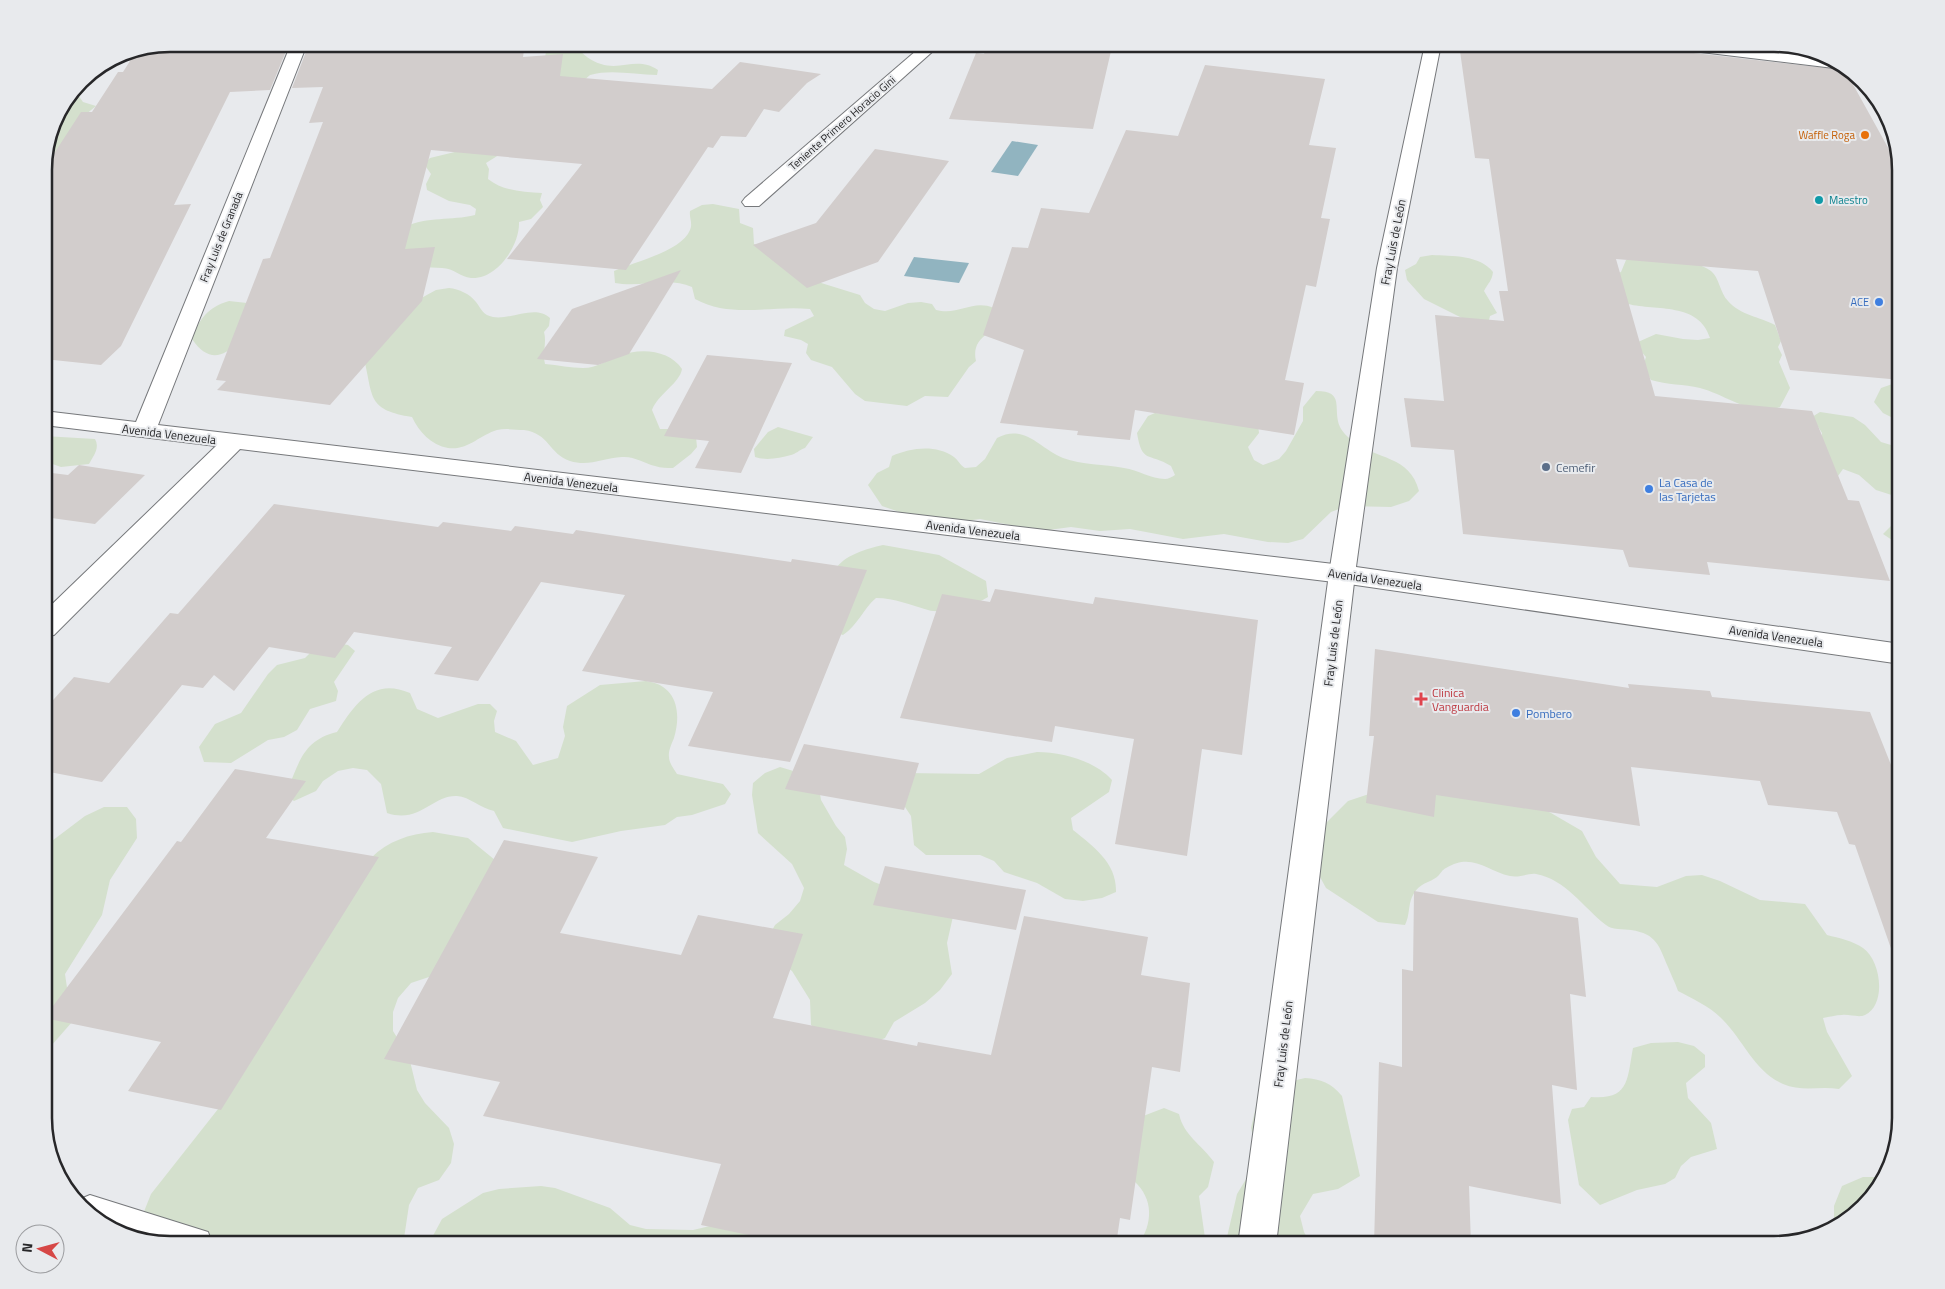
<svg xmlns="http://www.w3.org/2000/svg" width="1945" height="1289" font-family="'Titillium Web',sans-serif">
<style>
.green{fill:#d4e0cd}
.water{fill:#91b4c0}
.building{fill:#d2cdcc}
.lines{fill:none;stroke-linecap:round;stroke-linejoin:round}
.street-casing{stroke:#76787b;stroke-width:2}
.secondary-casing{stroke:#76787b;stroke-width:2}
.street{fill:#fff;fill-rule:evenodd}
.secondary{fill:#fff;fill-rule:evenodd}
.food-dot{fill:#e8710a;stroke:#e8eaed;stroke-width:2}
.culture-dot{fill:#0f9aa8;stroke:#e8eaed;stroke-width:2}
.shop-dot{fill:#3f7fe0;stroke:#e8eaed;stroke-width:2}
.service-dot{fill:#5c6f8a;stroke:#e8eaed;stroke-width:2}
.health-dot{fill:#e0444e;stroke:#e8eaed;stroke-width:2}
.labels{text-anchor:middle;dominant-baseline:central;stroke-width:4;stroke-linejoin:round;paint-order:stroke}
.far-street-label{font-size:11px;fill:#272729;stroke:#e8eaed}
.far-food-label{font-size:11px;fill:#c56008;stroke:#e8eaed;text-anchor:end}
.far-culture-label{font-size:11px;fill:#0d838f;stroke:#e8eaed;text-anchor:start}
.far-shop-label{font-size:11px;fill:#366cbe;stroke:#e8eaed;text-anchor:end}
.street-label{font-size:12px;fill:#272729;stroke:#e8eaed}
.service-label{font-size:12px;fill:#4e5e75;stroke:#e8eaed;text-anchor:start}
.shop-label{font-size:12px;fill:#366cbe;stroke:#e8eaed;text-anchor:start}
.health-label{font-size:12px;fill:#be3a42;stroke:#e8eaed;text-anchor:start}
.rim{fill:none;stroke:#272729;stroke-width:2.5}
</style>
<rect width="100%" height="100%" fill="#e8eaed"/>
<g class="green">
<path d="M 565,47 L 576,48 C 584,54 590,61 601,64 C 622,71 637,56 658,70 L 657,75 C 635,75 612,69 590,75 L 502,153 L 486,163 L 489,169 L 488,179 C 503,191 523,192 542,193 L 540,200 L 543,207 L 531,219 L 519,222 C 520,245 497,280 471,278 C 460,277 454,268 442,268 C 428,267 414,268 400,267 L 405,227 C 428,216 451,221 475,215 L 476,209 L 470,205 L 449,201 L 427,190 L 426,184 L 431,174 L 424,164 L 430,158 L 463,150 L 545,57 L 546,52 Z"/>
<polygon points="72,94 78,95 83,102 96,106 85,115 44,186 44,163 54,122"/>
<path d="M 713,204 L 739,209 L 740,223 L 753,228 L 754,244 L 777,253 L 818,282 L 860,295 L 865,303 L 874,309 L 885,311 L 908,303 L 921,302 L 932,304 L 936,310 C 959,316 972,299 994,308 L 988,333 C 978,340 973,348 976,361 L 969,367 L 948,397 L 925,396 L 907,406 L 865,401 L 855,394 L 832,367 L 811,360 L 806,353 L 808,344 L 801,340 L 784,336 L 785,330 L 814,316 L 810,309 C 770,305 732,319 695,299 L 692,287 C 668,276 641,288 615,283 L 614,271 C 634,262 682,251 690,230 C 693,223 689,218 690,211 L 702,205 Z"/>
<path d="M 1432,255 C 1452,256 1480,255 1493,272 C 1492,281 1488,283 1484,291 L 1497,313 L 1490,316 L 1489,320 L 1468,321 L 1424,299 L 1407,280 L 1405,270 L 1416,264 L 1420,257 Z"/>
<path d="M 1636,256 C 1659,259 1691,257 1711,271 C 1719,277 1720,293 1728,301 C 1740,315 1760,317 1775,325 L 1781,341 L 1778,347 L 1782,355 L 1779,362 L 1790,388 L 1780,407 C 1753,418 1727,395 1700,388 C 1684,384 1667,385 1651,380 L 1643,366 L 1646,357 L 1639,349 L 1638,342 L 1656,334 L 1683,339 L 1698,340 L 1710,338 C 1699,302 1656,311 1628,304 L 1605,277 L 1621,272 L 1626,260 Z"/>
<path d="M 449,288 C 459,289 470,294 476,302 C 482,310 483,315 493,317 C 512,320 535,304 550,318 L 549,326 L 544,332 C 547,343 542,353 545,364 C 558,365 571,368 583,368 C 597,368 607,360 619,356 C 640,347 670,350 682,369 C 680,383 658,394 652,410 L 660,429 L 673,429 L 696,437 L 697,447 L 691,454 L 673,468 C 667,468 661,468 655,466 C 644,463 634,456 622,457 C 603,458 589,467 570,461 C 549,454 549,433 524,430 C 516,430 506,428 497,430 C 480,435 467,451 448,448 C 431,445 419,432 412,417 C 369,410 373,399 365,363 L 414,302 L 436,290 Z"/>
<path d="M 229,301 L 264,305 C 248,328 221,382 192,339 C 199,319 208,307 229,301 Z"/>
<polygon points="1901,381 1901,422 1883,413 1874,402 1881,388"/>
<path d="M 1316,391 C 1346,391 1332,409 1340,427 C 1342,431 1348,438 1353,441 C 1376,460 1410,455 1419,491 L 1409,501 L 1391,507 L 1347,506 L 1331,512 L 1303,539 L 1288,543 L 1268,542 L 1224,534 L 1183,539 L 1130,529 L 1100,531 L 1071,527 L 1041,531 L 980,519 L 943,524 L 914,517 L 882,506 L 868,485 L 877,473 L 889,467 L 892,456 C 911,448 935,444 954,457 C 958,460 960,465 965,468 L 976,467 L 985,459 L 997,438 C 1025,423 1040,449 1063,458 C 1082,465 1104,464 1124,468 C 1138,470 1151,479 1165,479 C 1168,479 1172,477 1175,475 L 1171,466 C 1148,452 1142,464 1137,433 L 1148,416 L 1155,413 L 1258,425 L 1259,433 L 1248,447 L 1254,460 L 1263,465 L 1279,459 L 1286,451 L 1303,421 L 1303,407 Z"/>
<polygon points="1820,412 1853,417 1865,425 1881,442 1901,448 1901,498 1876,490 1859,475 1843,469 1838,476 1821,441 1822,433 1812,417"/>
<path d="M 778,427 L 813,437 L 805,448 C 799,450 796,454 791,455 C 779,458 767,461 755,457 L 754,449 L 768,432 Z"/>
<path d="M 44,436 L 95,439 C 100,448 94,455 89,464 L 61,467 L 44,461 Z"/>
<polygon points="1901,524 1901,546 1883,534 1891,526"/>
<path d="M 883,545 L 939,555 L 986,581 L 988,597 C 973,606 946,615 928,610 C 910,605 895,598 876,598 C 863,609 858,625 843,635 L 833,632 L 835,570 C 844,555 866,549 883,545 Z"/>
<polygon points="336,643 348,645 355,651 334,682 338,691 336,701 310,709 297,730 284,737 268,740 231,763 204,762 199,747 215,724 241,713 268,674 277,665 305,658 314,649"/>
<path d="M 646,681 C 676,685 682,711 674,738 C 672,743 668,751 669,757 C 669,763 674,769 677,774 L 723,784 L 731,794 L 725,804 L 692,815 L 677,817 L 665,825 L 621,831 L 572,842 L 503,828 L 494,811 C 480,808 470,797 457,796 C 432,795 420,824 387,813 L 381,784 L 367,770 L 353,768 L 338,771 L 323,781 L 316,791 L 294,801 L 287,796 L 287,791 C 299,763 303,740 337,732 C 355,704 373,677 410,693 L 417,709 L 438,718 L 478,704 L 490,704 L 497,711 L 494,721 L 495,732 L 516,741 L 533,765 L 558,758 L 565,736 L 563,727 L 567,706 L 600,685 Z"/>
<path d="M 1037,752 C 1063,752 1095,761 1112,780 L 1109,792 L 1071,818 L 1073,830 C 1094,847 1117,863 1116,892 L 1102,898 L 1083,901 L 1065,899 L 1037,883 L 1004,872 L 994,861 L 980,855 L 926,855 L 914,845 L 911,816 L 903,804 L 905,773 L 979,774 L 1007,758 Z"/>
<polygon points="780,767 810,776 819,788 821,800 836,826 845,837 847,849 844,865 874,882 954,912 947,943 952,974 940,990 925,1003 894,1022 885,1038 868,1045 833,1042 811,1025 810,1000 792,971 778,961 767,940 775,925 789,914 800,901 804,888 792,864 758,833 752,795 753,783 765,773"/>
<path d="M 1414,792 L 1533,804 L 1551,813 L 1582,831 L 1596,857 L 1620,884 L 1657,887 L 1686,876 L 1702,875 L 1720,881 L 1760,900 L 1805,904 L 1827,935 C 1839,938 1853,941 1863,948 C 1881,960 1887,1005 1865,1015 C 1859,1018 1849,1014 1842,1015 C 1836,1015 1829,1017 1823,1018 L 1827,1032 L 1852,1076 L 1839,1089 C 1820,1086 1801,1092 1783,1084 C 1755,1072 1743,1040 1723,1020 C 1711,1007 1693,999 1678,991 C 1675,982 1671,975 1668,967 C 1659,946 1657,934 1631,930 C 1624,929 1611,930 1606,925 C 1584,908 1565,879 1536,874 C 1528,873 1520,878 1510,876 C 1487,871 1472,852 1446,868 C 1442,870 1441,873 1438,876 C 1429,884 1420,881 1412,897 C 1408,906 1410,915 1405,925 L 1378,922 L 1326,888 L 1320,877 L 1324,825 L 1348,801 L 1369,794 Z"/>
<polygon points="104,807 127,807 136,819 137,838 110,880 102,915 65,974 72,1022 51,1046 44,1050 44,847 85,816"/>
<path d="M 433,832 L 468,838 L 511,873 L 450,970 L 411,983 L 398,998 L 393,1012 L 393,1031 L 409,1057 L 417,1090 L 425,1103 L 449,1128 L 454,1144 L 451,1163 L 439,1180 L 418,1188 L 409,1205 L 403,1245 L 171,1245 L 135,1234 L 151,1194 L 222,1104 L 371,858 C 388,841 409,834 433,832 Z"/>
<path d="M 1678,1042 L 1694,1046 L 1705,1055 L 1705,1067 L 1686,1083 L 1688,1098 L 1711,1123 L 1717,1149 L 1691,1157 L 1681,1166 L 1675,1178 L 1665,1184 L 1637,1190 L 1600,1205 L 1579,1185 L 1568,1120 L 1572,1109 L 1584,1107 L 1591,1097 C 1630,1100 1627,1079 1633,1048 L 1651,1043 Z"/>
<path d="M 1305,1078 C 1321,1079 1331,1083 1342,1096 L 1360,1176 L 1338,1189 L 1313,1194 L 1300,1216 L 1304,1232 L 1311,1245 L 1227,1245 L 1227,1237 L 1237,1194 L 1251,1171 L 1257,1154 L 1251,1128 L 1260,1089 Z"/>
<path d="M 1164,1108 L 1179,1114 C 1184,1136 1201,1144 1214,1162 L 1208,1187 L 1199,1196 L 1206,1245 L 1138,1245 C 1153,1224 1154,1199 1134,1181 L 1138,1118 Z"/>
<polygon points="1863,1177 1883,1177 1880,1189 1834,1229 1834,1206 1842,1186"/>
<polygon points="541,1186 555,1188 610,1208 630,1225 646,1229 693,1230 723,1223 868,1234 866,1245 428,1245 442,1219 483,1193 499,1189"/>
</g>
<g class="water">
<polygon points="1012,141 1038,145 1018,176 991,172"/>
<polygon points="914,257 969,263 959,283 904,276"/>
</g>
<g class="building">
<polygon points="257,44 289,44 270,90 230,92 174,205 191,204 121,346 101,365 44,359 44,169 81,112 92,112 118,72 123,72 137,50"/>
<polygon points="309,44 525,44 523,57 563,54 560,76 712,89 740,62 821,74 807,83 779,112 764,109 746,137 721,136 713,148 708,147 626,270 507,259 582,164 431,150 405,249 435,247 422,301 330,405 217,390 226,381 216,380 263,259 270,258 323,122 309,123 323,87 292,88"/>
<polygon points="988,44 1094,44 1093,50 1111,51 1093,129 949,119 976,53 984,54"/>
<polygon points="1459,44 1666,44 1676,51 1845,70 1901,171 1901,380 1790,370 1758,271 1616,259 1655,396 1812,411 1848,500 1859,501 1890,581 1707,562 1710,575 1629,567 1623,550 1463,534 1454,450 1411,447 1404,398 1444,401 1435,315 1504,321 1499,291 1508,291 1489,159 1475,158"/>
<polygon points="1731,44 1774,44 1799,51 1761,46"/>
<polygon points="1205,65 1325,79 1309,145 1336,148 1321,218 1330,219 1316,287 1306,285 1285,380 1304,383 1294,435 1135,410 1130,440 1077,435 1078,431 1000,423 1024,350 983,335 1012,247 1028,248 1041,208 1089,213 1126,130 1178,136"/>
<polygon points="875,149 949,161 878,262 807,288 753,245 816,223"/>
<polygon points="681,270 629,354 598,365 537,359 572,309"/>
<polygon points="707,355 792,363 741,473 695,468 709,441 664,436"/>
<polygon points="79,465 145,475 95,524 44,517 44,472 68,475"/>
<polygon points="274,504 438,527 443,522 511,531 515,526 573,534 576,530 791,562 792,559 867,570 790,762 688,746 713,692 582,671 625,595 541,582 478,681 434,674 452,647 354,632 335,658 269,647 234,691 214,675 203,688 182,685 102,782 44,771 44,710 74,677 109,683 170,613 178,614"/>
<polygon points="995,589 1093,604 1095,597 1258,620 1242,755 1202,749 1187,856 1115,844 1134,739 1055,726 1052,742 900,718 942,594 990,602"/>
<polygon points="1375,649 1629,688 1628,684 1710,691 1712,697 1870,712 1901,790 1901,959 1895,960 1855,845 1849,844 1837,812 1768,805 1760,781 1631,767 1640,826 1436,795 1434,817 1366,803 1374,736 1369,736"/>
<polygon points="804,744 919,763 904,810 785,789"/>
<polygon points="235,769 306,781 266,838 379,857 221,1110 128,1091 161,1042 44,1018 177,841 181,842"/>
<polygon points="504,840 598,857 560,933 681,955 698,915 803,934 773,1018 917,1046 918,1042 991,1055 1024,916 1148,937 1141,975 1190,983 1180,1072 1152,1067 1130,1220 1120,1218 1116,1245 797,1245 701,1225 721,1164 483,1116 500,1082 384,1059"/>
<polygon points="885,866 1026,890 1016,930 873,905"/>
<polygon points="1414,891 1578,918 1586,997 1570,994 1577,1090 1552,1085 1561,1204 1469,1186 1471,1245 1374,1245 1379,1062 1402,1067 1402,969 1413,971"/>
</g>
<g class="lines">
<g class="street-casing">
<g id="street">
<polygon points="924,44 941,44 759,206 745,206 742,202 745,198"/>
<polygon points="1425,44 1441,44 1397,268 1355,574 1276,1245 1238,1245 1329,574 1377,268"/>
<path d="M 1668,44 C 1698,42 1827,49 1847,68 L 1842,69 L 1676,49 Z"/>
<polygon points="90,1195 208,1232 213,1245 171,1245 100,1224 78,1200"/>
</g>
</g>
<g class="secondary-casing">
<polygon id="secondary" points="291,44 307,44 158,425 1342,565 1901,644 1901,664 1342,583 240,449 54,635 44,637 44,612 216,446 44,425 44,411 136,422"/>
</g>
<use href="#street" class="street"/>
<use href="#secondary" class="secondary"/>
</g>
<circle class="food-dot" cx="1865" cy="135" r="5"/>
<circle class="culture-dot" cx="1819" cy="200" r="5"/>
<g class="shop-dot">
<circle cx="1879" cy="302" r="5"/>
<circle cx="1649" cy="489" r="5"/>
<circle cx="1516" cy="713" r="5"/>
</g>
<circle class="service-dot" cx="1546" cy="467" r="5"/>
<path class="health-dot" d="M1418.5 691.5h5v5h5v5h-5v5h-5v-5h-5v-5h5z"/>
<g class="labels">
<g class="far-street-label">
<text transform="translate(842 123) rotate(-41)">Teniente Primero Horacio Gini</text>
<text transform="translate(221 237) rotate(-68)">Fray Luis de Granada</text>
</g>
<g class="far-food-label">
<text x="1855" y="135">Waffle Roga</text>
</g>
<g class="far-culture-label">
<text x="1829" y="200">Maestro</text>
</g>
<g class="far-shop-label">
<text x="1869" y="302">ACE</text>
</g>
<g class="street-label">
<text transform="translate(1393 242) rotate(-79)">Fray Luis de León</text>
<text transform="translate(169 434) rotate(7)">Avenida Venezuela</text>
<text transform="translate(571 482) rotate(7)">Avenida Venezuela</text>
<text transform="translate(973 530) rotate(7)">Avenida Venezuela</text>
<text transform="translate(1375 579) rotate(8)">Avenida Venezuela</text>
<text transform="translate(1776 636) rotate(8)">Avenida Venezuela</text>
<text transform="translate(1333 643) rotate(-83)">Fray Luis de León</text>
<text transform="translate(1283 1044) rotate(-83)">Fray Luis de León</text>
</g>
<g class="service-label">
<text x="1556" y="467">Cemefir</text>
</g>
<g class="shop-label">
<text x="1659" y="482">La Casa de<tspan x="1659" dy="14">las Tarjetas</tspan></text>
<text x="1526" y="713">Pombero</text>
</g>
<g class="health-label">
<text x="1432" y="692">Clinica<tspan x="1432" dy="14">Vanguardia</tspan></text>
</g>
</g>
<path d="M0 0H1945V1289H0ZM170 52H1774A118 118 0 0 1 1892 170V1118A118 118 0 0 1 1774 1236H170A118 118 0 0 1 52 1118V170A118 118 0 0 1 170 52Z" fill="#e8eaed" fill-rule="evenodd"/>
<path class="rim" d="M170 52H1774A118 118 0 0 1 1892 170V1118A118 118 0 0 1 1774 1236H170A118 118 0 0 1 52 1118V170A118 118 0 0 1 170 52Z"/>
<g transform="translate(40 1249) rotate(276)"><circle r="24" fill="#e8eaed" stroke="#9b9c9f"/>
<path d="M0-4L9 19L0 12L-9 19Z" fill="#d64746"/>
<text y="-8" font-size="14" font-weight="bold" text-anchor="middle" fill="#272729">N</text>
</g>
</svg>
